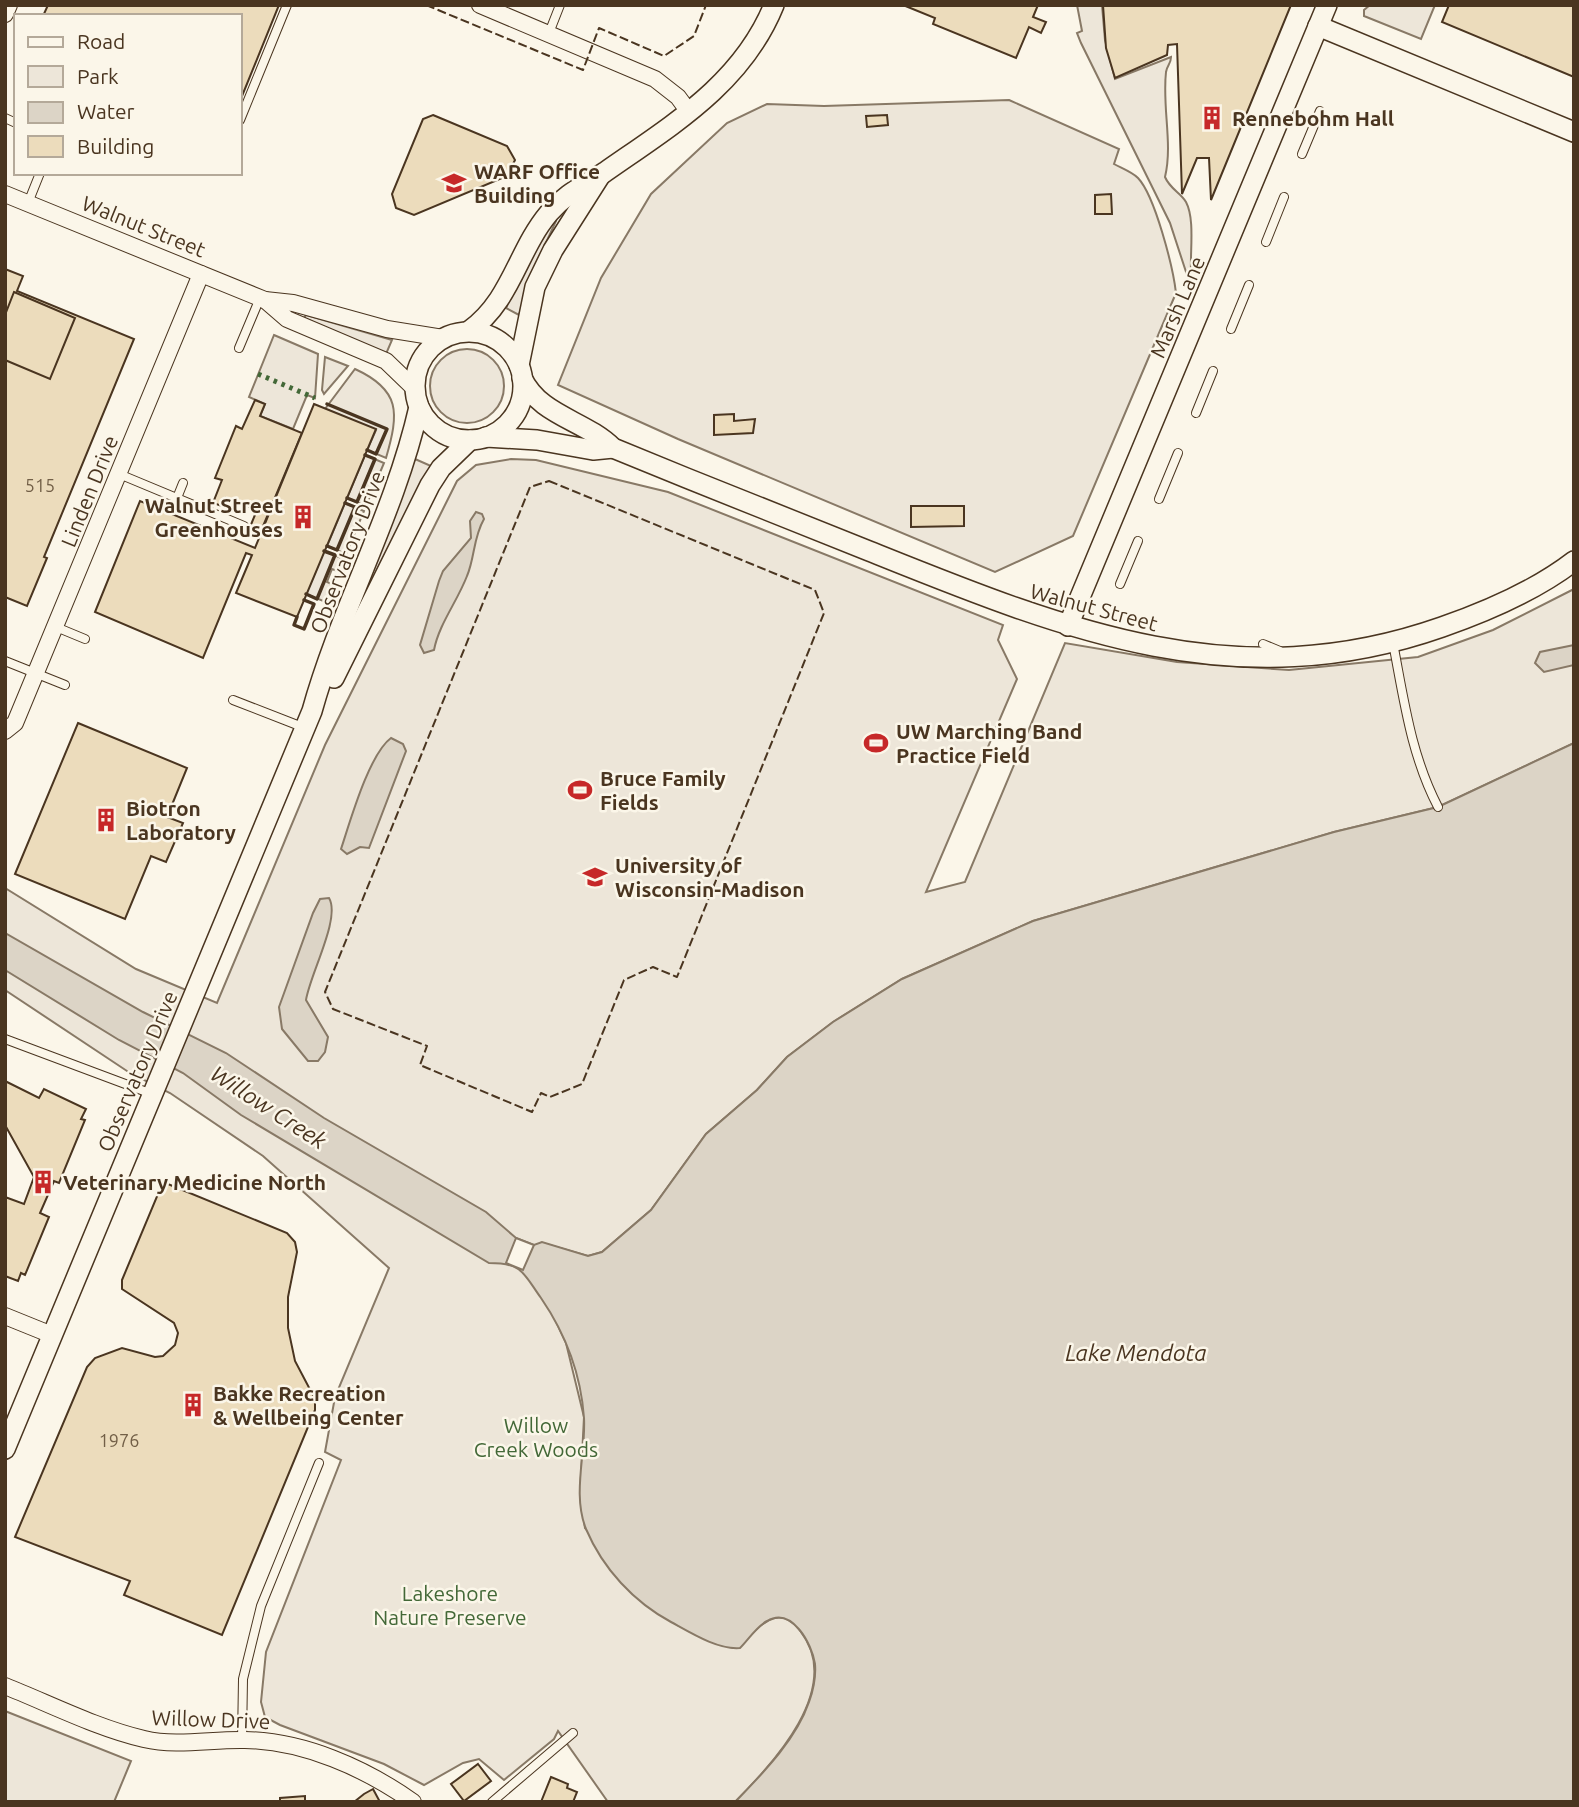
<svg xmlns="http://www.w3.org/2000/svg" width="1579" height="1807" font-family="Ubuntu,sans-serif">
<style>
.green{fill:#ede6d9;stroke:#887966;stroke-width:2}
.water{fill:#dcd4c6;stroke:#887966;stroke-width:2}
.pier{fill:#fbf6e9;stroke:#887966;stroke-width:2}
.building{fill:#ecdcbc;stroke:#4a3520;stroke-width:2}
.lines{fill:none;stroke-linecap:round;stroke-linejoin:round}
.service-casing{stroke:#4a3520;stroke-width:10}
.minor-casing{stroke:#4a3520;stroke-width:18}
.tertiary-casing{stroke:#4a3520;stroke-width:22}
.service{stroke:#fbf6e9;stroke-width:8}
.minor{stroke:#fbf6e9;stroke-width:16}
.tertiary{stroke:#fbf6e9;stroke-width:19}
.hedge{stroke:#436837;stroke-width:5;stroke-dasharray:3.5 5;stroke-linecap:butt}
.fence{stroke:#4a3520;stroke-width:2;stroke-dasharray:9 3.5;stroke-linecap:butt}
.wall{stroke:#4a3520;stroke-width:3.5}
.labels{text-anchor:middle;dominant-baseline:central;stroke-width:5;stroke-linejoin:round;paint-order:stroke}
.number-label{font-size:18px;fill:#725f47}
.poi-label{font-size:21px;font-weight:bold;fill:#4a3520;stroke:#fbf6e9;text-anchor:start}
.street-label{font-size:21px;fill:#4a3520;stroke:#fbf6e9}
.park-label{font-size:21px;fill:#436837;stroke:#fbf6e9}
.water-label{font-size:23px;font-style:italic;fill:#4a3520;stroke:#fbf6e9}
</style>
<rect width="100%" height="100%" fill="#fbf6e9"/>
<g class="green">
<path d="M 1077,5 L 1102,5 L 1105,40 L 1115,79 L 1171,57 C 1171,64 1167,65 1166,72 C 1162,107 1173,144 1165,177 C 1170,189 1181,193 1186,202 C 1195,219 1190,251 1191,271 L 1188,278 L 1170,223 L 1081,43 L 1077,33 L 1082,31 Z"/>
<polygon points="1370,5 1435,5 1421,39 1364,16 1364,10"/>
<path d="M 1009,100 L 1119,149 L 1114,164 C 1121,168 1132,172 1138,178 C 1155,196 1173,267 1176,293 L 1073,536 L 995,572 L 678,439 L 558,385 L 601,278 L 651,194 L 727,123 L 767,104 L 824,106 Z"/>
<polygon points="554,220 556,221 532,273 519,315 506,308 521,273"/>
<polygon points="306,315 392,340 386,354 304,318"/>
<polygon points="274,335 318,354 315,398 307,395 293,429 260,416 265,404 249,397"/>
<circle cx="467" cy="386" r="37"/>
<polygon points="325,357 348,366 324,394 322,390"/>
<path d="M 355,369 C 401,390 399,413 386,458 L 367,450 L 376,430 L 325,409 Z"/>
<polygon points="365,455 384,463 366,506 347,498"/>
<polygon points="415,459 431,466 368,592 364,591"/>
<path d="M 511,459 L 536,460 L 668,492 L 1003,625 L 998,640 L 1017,679 L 926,892 L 965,882 L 1065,643 L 1177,662 L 1289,670 L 1418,657 L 1493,630 L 1574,589 L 1574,743 L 1438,807 L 1334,832 L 1033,921 L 902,979 L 833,1022 L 787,1057 L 757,1090 L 706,1134 L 651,1210 L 602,1252 L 588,1256 L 542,1243 L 552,1313 L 566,1343 L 584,1417 L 580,1495 L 585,1528 L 677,1625 L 733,1648 C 749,1641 758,1622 775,1618 C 787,1615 795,1624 801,1632 C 844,1688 773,1764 735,1802 L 608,1802 L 558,1731 L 554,1739 L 504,1780 L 479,1759 L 463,1763 L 424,1785 L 384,1764 L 280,1725 L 265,1717 L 261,1702 L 266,1652 L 341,1460 L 325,1452 L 335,1397 L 389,1268 L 263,1156 L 170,1093 L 130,1073 L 5,990 L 5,888 L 136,969 L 217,1003 L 325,745 L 457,481 L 476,465 Z"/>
<polygon points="345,503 364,511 346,554 327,546"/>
<polygon points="324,551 344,559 340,572 332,569 327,582 334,585 328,603 306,594"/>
<polygon points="5,1711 131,1761 114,1802 5,1802"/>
</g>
<g class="water">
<path d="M 476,512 L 482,514 L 484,519 C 473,538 475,557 467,576 C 457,602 439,624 434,650 L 424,653 L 420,645 L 439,581 L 443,571 L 471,538 L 470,521 Z"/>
<polygon points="1574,645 1574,665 1544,672 1535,663 1540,652"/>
<path d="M 391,738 L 403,744 L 406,751 L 369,848 L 360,847 L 347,854 L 341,849 C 350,822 369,754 391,738 Z"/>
<path d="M 1574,743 L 1574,1802 L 735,1802 C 763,1773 796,1740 809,1702 C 813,1691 816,1676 815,1664 C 812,1644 792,1606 767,1621 C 756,1627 749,1639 740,1648 C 718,1650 691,1633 671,1622 C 634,1602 603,1569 586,1529 C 572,1494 586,1454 584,1418 C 581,1375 565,1333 541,1298 C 523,1273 523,1263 489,1263 L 241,1115 L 183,1073 L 119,1040 L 5,970 L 5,933 L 143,1012 L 226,1053 L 324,1118 L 486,1212 L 516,1238 L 534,1245 L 542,1242 L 588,1256 L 602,1252 L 651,1210 L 706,1134 L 757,1090 L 787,1057 L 833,1022 L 902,979 L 1033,921 L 1334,832 L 1438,807 Z"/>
<path d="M 329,898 C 341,918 310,974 306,1000 L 328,1037 L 325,1052 L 318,1061 L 308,1061 L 282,1029 L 279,1007 L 313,913 L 320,899 Z"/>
</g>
<polygon class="pier" points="516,1238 534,1245 523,1270 506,1263"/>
<g class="building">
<polygon points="48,5 279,5 240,101 240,16 43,16"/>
<polygon points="903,5 1038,5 1033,17 1046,22 1041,33 1029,27 1016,58 933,24 935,18"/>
<polygon points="1103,5 1291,5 1211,200 1209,158 1197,158 1182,194 1177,44 1168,45 1167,55 1115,78 1106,48"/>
<polygon points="1449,5 1574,5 1574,77 1442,22"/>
<polygon points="433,115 507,146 515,160 507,176 414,215 396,208 392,194 423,119"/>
<polygon points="887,115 888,125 867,127 866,116"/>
<polygon points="1111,194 1112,214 1095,214 1095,195"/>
<polygon points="5,269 23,276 17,291 134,339 44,557 47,558 27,606 5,597"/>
<polygon points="14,292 75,318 50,379 5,360 5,315"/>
<polygon points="255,400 265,404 260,416 302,433 261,531 250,527 257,510 226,498 222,506 213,503 222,480 215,478 236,426 242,429"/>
<polygon points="314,404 376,429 297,617 236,593 252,555 246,553 203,658 95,612 140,501 255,548"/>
<polygon points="734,414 734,421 755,419 753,433 714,435 714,415"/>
<polygon points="911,506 964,506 964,526 911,527"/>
<polygon points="78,723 187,768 167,817 183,823 166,862 151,856 125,919 15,874"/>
<polygon points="5,1081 39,1098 44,1089 86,1109 81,1119 85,1120 59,1183 54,1181 40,1213 49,1217 25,1275 21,1273 18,1281 5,1276 5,1197 24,1204 34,1177 5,1125"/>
<polygon points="163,1182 287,1233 295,1242 297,1252 288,1297 288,1328 295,1361 315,1399 315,1410 222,1635 124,1595 130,1581 15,1537 87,1367 95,1358 122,1348 155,1357 163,1356 175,1345 178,1333 174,1323 122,1289 122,1280"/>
<polygon points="478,1764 491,1781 464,1801 451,1784"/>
<polygon points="551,1777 568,1784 567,1788 577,1792 573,1802 541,1802"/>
<polygon points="373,1789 380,1802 354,1802 364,1794"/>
<polygon points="305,1796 305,1802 280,1802 280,1798"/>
</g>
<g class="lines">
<g class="service-casing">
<g id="service">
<polyline points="549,33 560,5"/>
<polyline points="5,118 16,123"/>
<polyline points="240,120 287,5"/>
<polyline points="1302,154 1320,111"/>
<polyline points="28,203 40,173"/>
<polyline points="1266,242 1284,197"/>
<polyline points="1231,329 1249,285"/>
<polyline points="239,348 260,298"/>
<polyline points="1196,413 1213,371"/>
<polyline points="119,474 244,526"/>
<polyline points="177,498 183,483"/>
<polyline points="1159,499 1178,453"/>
<polyline points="1120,584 1138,541"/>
<polyline points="56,627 85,639"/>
<path d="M 1393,643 C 1404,700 1411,755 1438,807"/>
<polyline points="1263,644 1280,651"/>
<polyline points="5,661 65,685"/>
<polyline points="233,700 305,728"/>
<polyline points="5,1039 152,1094"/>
<polyline points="242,1740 243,1679 261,1606 319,1463"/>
<polyline points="492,1802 573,1733"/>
</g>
</g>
<g class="minor-casing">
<g id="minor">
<polyline points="480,5 655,79 678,97 689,112"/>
<polyline points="5,14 9,5"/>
<polyline points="5,194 265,300 293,303 387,329 443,338"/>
<polyline points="265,300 287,319 386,361 414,388"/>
<polyline points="5,731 15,723 201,274"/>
<polyline points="5,1316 52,1335"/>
<path d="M 5,1686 C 50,1704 97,1728 144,1739 C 177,1747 212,1739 245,1740 C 304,1741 365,1768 413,1802"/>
</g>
</g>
<g class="tertiary-casing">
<g id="tertiary">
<polyline points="1318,26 1574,132"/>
<path d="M 469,331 C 512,300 517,251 549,213 C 567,192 584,186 605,172 C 672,125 742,84 774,5"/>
<circle cx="469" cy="386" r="54"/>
<polyline points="519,365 535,287 553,250 600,176"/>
<path d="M 522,378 C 540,416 585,420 613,448 C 698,483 783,517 869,551 C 1061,628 1234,700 1442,627 C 1488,611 1535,591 1574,561"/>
<polyline points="486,437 537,440 593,450 613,448"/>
<polyline points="1068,626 1327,5"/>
<polyline points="334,678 430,485 441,468 470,440"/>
<path d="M 5,1449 L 312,711 C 341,607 395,513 419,407"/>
</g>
</g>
<use href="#service" class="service"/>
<use href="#minor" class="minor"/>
<use href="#tertiary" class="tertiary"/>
<polyline class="hedge" points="258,374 315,398"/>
<g class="fence">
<polyline points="426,5 583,70 599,28 664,56 694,36 706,5"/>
<polygon points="549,481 815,590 824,613 677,977 653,967 624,980 582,1084 550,1097 541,1093 532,1112 420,1065 427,1046 333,1009 325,992 530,487"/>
</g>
<g class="wall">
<polyline points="327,404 387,429 376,454 367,450"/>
<polyline points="347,498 357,502 375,459 365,455"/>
<polyline points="327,546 337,550 355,507 345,503"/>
<polyline points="306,594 317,599 335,555 324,551"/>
<polyline points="297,617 294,625 304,629 314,604 304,600"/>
</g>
</g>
<defs>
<g id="building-bare" transform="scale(1.89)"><path d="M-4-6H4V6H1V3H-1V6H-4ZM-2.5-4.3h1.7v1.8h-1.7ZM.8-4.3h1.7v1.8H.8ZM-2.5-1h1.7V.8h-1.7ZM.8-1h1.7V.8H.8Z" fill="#c62828" stroke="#fbf6e9" stroke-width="2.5" paint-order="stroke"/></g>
<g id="university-bare" transform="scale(1.89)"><path d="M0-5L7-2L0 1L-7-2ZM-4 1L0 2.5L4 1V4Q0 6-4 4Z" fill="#c62828" stroke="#fbf6e9" stroke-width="2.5" paint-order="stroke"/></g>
<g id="stadium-bare" transform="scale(1.89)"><path d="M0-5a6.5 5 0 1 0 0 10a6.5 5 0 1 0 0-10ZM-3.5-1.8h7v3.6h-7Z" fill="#c62828" stroke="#fbf6e9" stroke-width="2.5" paint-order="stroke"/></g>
</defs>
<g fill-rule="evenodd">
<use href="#building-bare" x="1212" y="118"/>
<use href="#university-bare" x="454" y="183"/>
<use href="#building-bare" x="303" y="517"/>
<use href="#stadium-bare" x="876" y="743"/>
<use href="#stadium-bare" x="580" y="790"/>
<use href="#building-bare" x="106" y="820"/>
<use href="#university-bare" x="595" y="877"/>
<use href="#building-bare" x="43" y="1182"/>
<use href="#building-bare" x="193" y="1405"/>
</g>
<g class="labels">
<g class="number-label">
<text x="40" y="485">515</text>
<text x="119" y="1440">1976</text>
</g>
<g class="poi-label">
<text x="1232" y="118">Rennebohm Hall</text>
<text x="474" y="171">WARF Office<tspan x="474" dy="24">Building</tspan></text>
<text x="283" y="505" text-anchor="end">Walnut Street<tspan x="283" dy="24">Greenhouses</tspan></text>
<text x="896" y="731">UW Marching Band<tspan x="896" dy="24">Practice Field</tspan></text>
<text x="600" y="778">Bruce Family<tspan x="600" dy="24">Fields</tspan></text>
<text x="126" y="808">Biotron<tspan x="126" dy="24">Laboratory</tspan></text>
<text x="615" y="865">University of<tspan x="615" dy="24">Wisconsin-Madison</tspan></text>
<text x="63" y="1182">Veterinary Medicine North</text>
<text x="213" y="1393">Bakke Recreation<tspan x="213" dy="24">&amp; Wellbeing Center</tspan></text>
</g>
<g class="street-label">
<text transform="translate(144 226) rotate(22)">Walnut Street</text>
<text transform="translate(1177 307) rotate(-67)">Marsh Lane</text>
<text transform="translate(89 491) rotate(-68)">Linden Drive</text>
<text transform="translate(347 552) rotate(-69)">Observatory Drive</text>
<text transform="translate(1094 607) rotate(15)">Walnut Street</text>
<text transform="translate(137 1071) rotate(-67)">Observatory Drive</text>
<text transform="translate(211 1719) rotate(2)">Willow Drive</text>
</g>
<g class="park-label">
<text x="536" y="1425">Willow<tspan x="536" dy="24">Creek Woods</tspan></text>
<text x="450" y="1593">Lakeshore<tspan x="450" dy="24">Nature Preserve</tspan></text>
</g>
<g class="water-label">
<text transform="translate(269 1107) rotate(33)">Willow Creek</text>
<text x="1136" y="1352">Lake Mendota</text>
</g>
</g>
<rect width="1579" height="1807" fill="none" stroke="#4a3520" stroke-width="14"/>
<rect x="14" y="14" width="228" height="161" fill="#fbf6e9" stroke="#b4a999" stroke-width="2"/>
<rect x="28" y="37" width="35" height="10" fill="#fbf6e9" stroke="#b4a999" stroke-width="2"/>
<text x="77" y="49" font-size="21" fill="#4a3520">Road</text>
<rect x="28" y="66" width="35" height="21" fill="#ede6d9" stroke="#b4a999" stroke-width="2"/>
<text x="77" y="84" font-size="21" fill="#4a3520">Park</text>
<rect x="28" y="102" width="35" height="21" fill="#dcd4c6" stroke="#b4a999" stroke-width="2"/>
<text x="77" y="119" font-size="21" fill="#4a3520">Water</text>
<rect x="28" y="136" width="35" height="21" fill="#ecdcbc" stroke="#b4a999" stroke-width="2"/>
<text x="77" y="154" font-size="21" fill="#4a3520">Building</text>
</svg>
